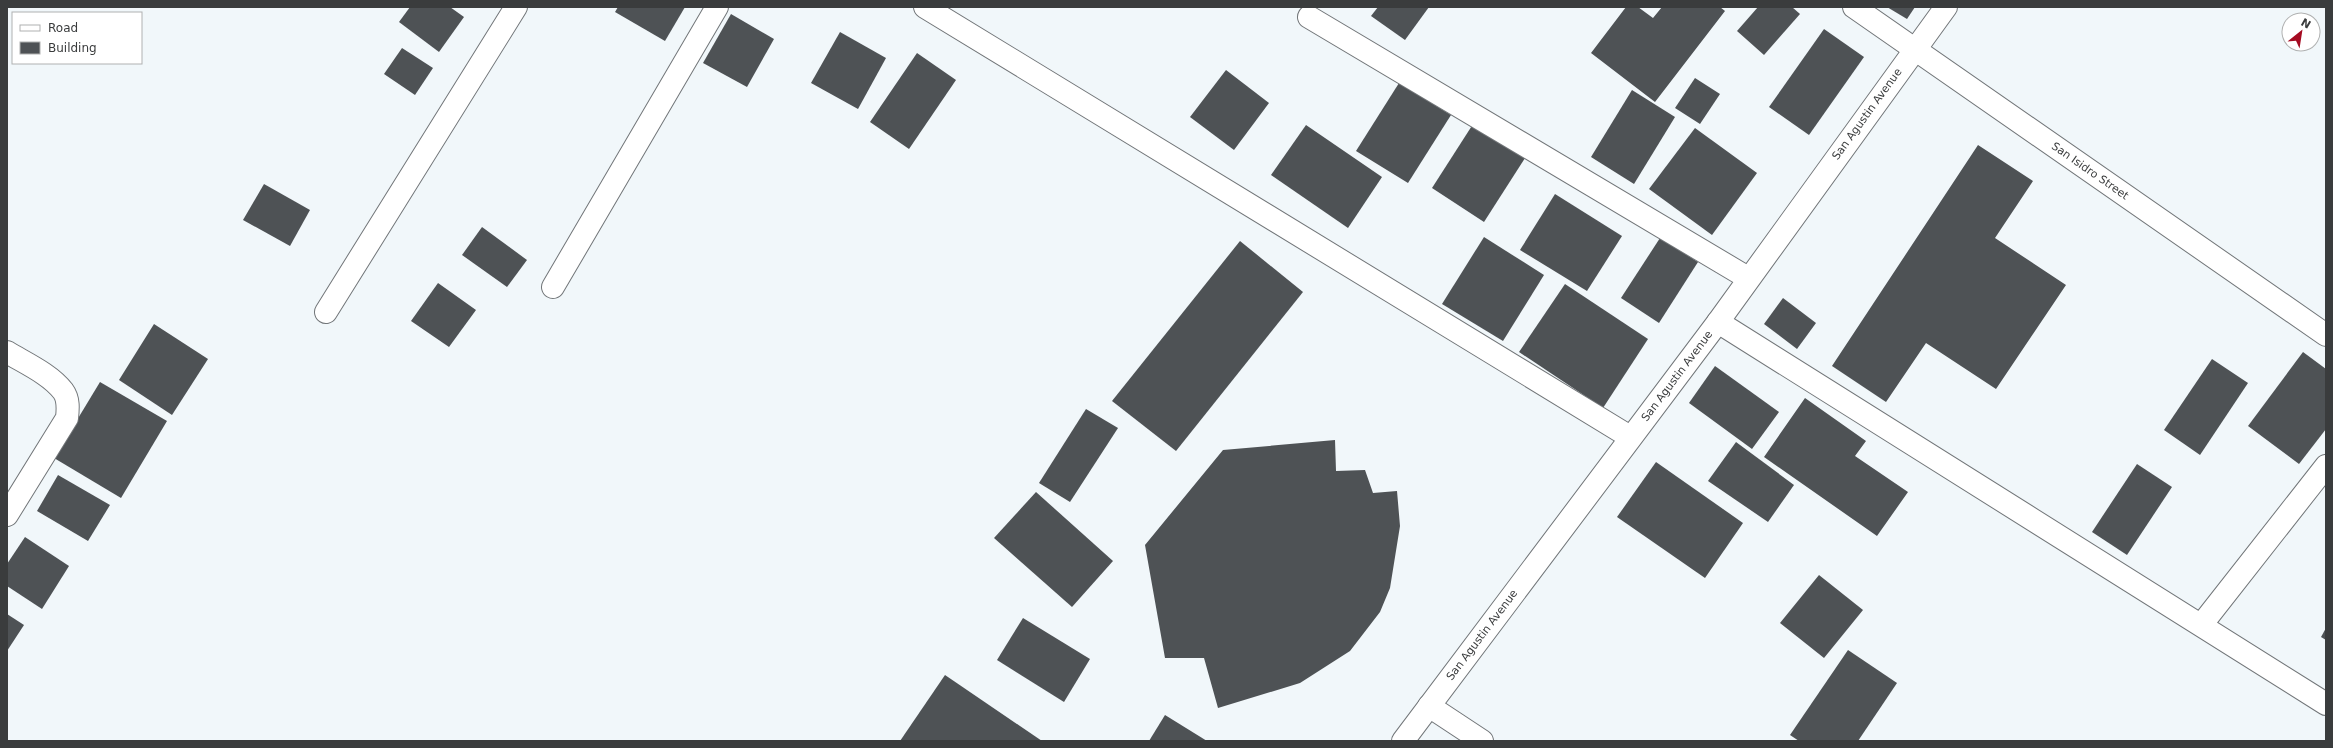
<svg xmlns="http://www.w3.org/2000/svg" width="2333" height="748" font-family="'DejaVu Sans',sans-serif">
<style>
.building{fill:#4e5255}
.lines{fill:none;stroke-linecap:round;stroke-linejoin:round}
.minor-casing{stroke:#727679;stroke-width:24}
.minor{stroke:#fff;stroke-width:22}
.labels{text-anchor:middle;dominant-baseline:central;stroke-width:4;stroke-linejoin:round;paint-order:stroke}
.street-label{font-size:11px;fill:#3a3c3d;stroke:#fff}
</style>
<rect width="100%" height="100%" fill="#f1f7fa"/>
<g class="building">
<polygon points="410,7 450,7 464,17 439,52 399,22"/>
<polygon points="618,7 685,7 665,41 615,12"/>
<polygon points="1378,7 1429,7 1405,40 1371,16"/>
<polygon points="1626,7 1638,7 1653,18 1662,7 1720,7 1725,11 1655,102 1591,53"/>
<polygon points="1758,7 1792,7 1800,14 1764,55 1737,31"/>
<polygon points="1887,7 1915,7 1907,19"/>
<polygon points="731,14 774,39 747,87 703,63"/>
<polygon points="1824,29 1864,57 1809,135 1769,107"/>
<polygon points="840,32 886,58 858,109 811,83"/>
<polygon points="402,48 433,68 415,95 384,74"/>
<polygon points="917,53 956,80 909,149 870,122"/>
<polygon points="1226,70 1269,103 1234,150 1190,117"/>
<polygon points="1695,78 1720,94 1700,124 1675,108"/>
<polygon points="1399,83 1451,115 1408,183 1356,151"/>
<polygon points="1632,90 1675,117 1634,184 1591,157"/>
<polygon points="1475,121 1527,155 1484,222 1432,188"/>
<polygon points="1306,125 1382,177 1348,228 1271,175"/>
<polygon points="1695,128 1757,173 1712,235 1649,189"/>
<polygon points="1978,145 2033,181 1995,238 2066,285 1996,389 1926,343 1886,402 1832,366"/>
<polygon points="264,184 310,210 290,246 243,220"/>
<polygon points="1555,194 1622,236 1587,291 1520,250"/>
<polygon points="482,227 527,260 507,287 462,255"/>
<polygon points="1484,237 1544,275 1503,341 1442,304"/>
<polygon points="1660,238 1698,262 1659,323 1621,298"/>
<polygon points="1240,241 1303,292 1176,451 1112,401"/>
<polygon points="438,283 476,310 449,347 411,321"/>
<polygon points="1565,284 1648,339 1603,408 1519,352"/>
<polygon points="1783,298 1816,323 1797,349 1764,324"/>
<polygon points="154,324 208,359 172,415 119,380"/>
<polygon points="2303,352 2326,369 2326,429 2299,464 2248,426"/>
<polygon points="2212,359 2248,383 2200,455 2164,430"/>
<polygon points="1715,366 1779,412 1752,449 1689,403"/>
<polygon points="100,382 167,421 121,498 54,458"/>
<polygon points="1805,398 1866,441 1855,456 1908,492 1877,536 1764,457"/>
<polygon points="1086,409 1118,428 1070,502 1039,483"/>
<polygon points="1335,440 1336,471 1365,470 1373,493 1397,491 1400,526 1390,588 1380,612 1350,651 1300,683 1218,708 1204,658 1165,658 1145,545 1223,450"/>
<polygon points="1736,442 1794,485 1768,522 1708,481"/>
<polygon points="1656,462 1743,523 1705,578 1617,517"/>
<polygon points="2137,464 2172,487 2127,555 2092,532"/>
<polygon points="58,475 110,505 88,541 37,511"/>
<polygon points="1036,492 1113,561 1072,607 994,538"/>
<polygon points="25,537 69,566 42,609 7,586 7,564"/>
<polygon points="1819,575 1863,610 1824,658 1780,623"/>
<polygon points="7,614 24,625 7,651"/>
<polygon points="1023,618 1090,659 1064,702 997,660"/>
<polygon points="2326,628 2326,640 2321,637"/>
<polygon points="1848,650 1897,683 1858,741 1799,741 1790,735"/>
<polygon points="945,675 1042,741 900,741"/>
<polygon points="1165,715 1207,741 1149,741"/>
</g>
<g class="lines">
<g class="minor-casing">
<g id="minor">
<polyline points="925,7 1630,437"/>
<polyline points="1854,7 2326,335"/>
<polyline points="1309,17 1748,278"/>
<polyline points="553,287 717,7"/>
<polyline points="326,312 516,7"/>
<polyline points="1718,322 2326,704"/>
<path d="M 7,352 C 25,363 50,374 63,391 C 69,399 68,409 67,418 L 7,515"/>
<polyline points="2202,624 2326,466"/>
<polyline points="1429,706 1482,741"/>
<polyline points="1403,741 1718,322 1946,7"/>
</g>
</g>
<use href="#minor" class="minor"/>
</g>
<g class="labels">
<g class="street-label">
<text transform="translate(1867 114) rotate(-54)">San Agustin Avenue</text>
<text transform="translate(2090 171) rotate(35)">San Isidro Street</text>
<text transform="translate(1677 376) rotate(-53)">San Agustin Avenue</text>
<text transform="translate(1482 635) rotate(-53)">San Agustin Avenue</text>
</g>
</g>
<rect width="2333" height="748" fill="none" stroke="#3a3c3d" stroke-width="16"/>
<rect x="12" y="12" width="130" height="52" fill="#ffffff" stroke="#b0b1b1"/>
<rect x="20" y="25" width="20" height="6" fill="#ffffff" stroke="#b0b1b1"/>
<text x="48" y="32" font-size="12" fill="#3a3c3d">Road</text>
<rect x="20" y="42" width="20" height="12" fill="#4e5255" stroke="#b0b1b1"/>
<text x="48" y="52" font-size="12" fill="#3a3c3d">Building</text>
<g transform="translate(2301 32) rotate(30)"><circle r="19" fill="#ffffff" stroke="#b0b1b1"/>
<path d="M0-3L7 15L0 10L-7 15Z" fill="#a50b22"/>
<text y="-6" font-size="11" font-weight="bold" text-anchor="middle" fill="#3a3c3d">N</text>
</g>
</svg>
